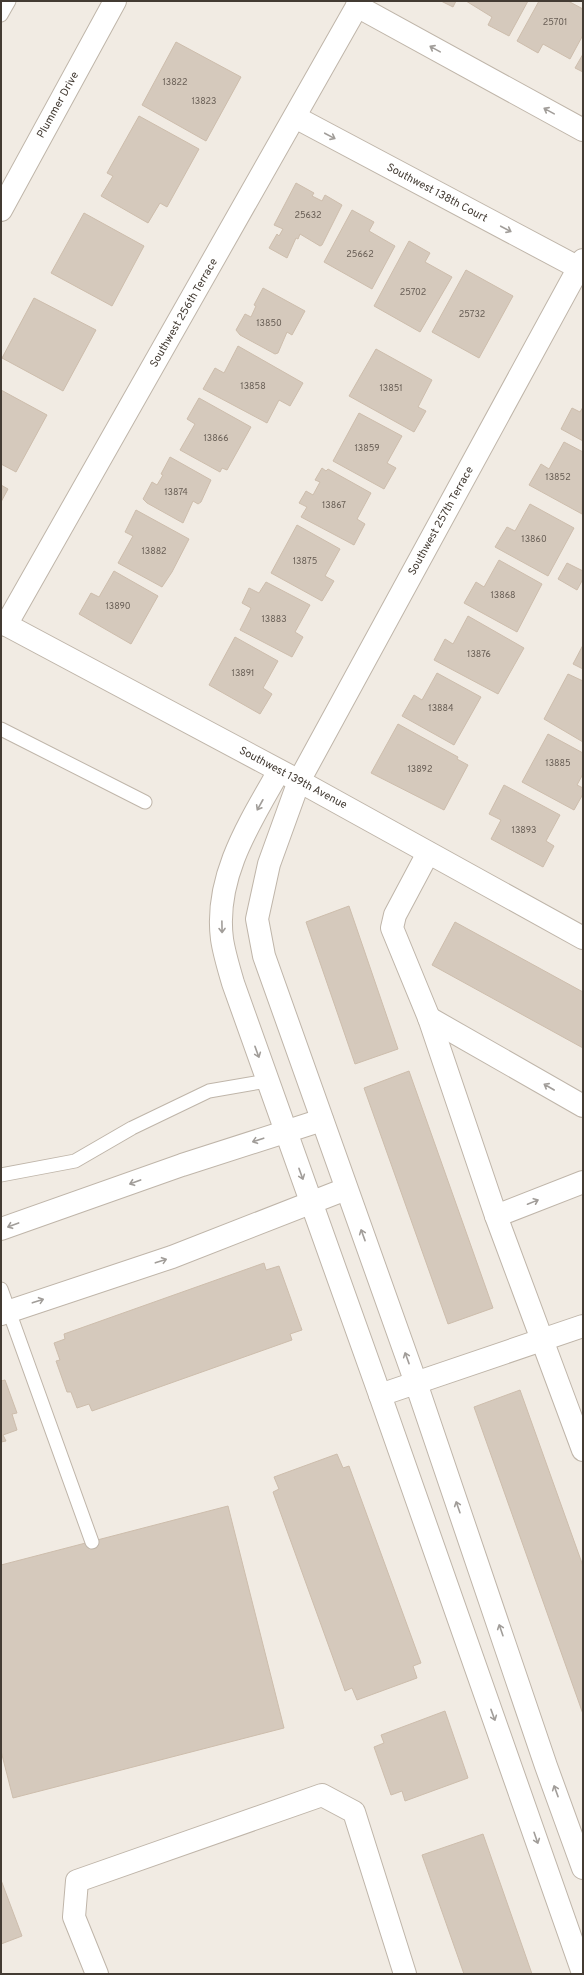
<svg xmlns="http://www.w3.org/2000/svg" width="584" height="1975" font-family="Overpass,sans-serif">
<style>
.building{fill:#d5c9bc;stroke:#cdbdac}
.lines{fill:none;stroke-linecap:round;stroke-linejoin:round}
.service-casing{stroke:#bfb5a9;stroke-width:15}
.minor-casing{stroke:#bfb5a9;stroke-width:24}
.service{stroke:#fff;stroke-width:13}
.minor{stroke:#fff;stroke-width:22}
.oneway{stroke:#a19d99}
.labels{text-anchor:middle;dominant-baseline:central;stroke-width:3;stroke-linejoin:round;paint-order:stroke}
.number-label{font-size:9px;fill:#685e55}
.street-label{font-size:11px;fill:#433b33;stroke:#fff}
</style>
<rect width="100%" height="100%" fill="#f1ebe3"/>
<g class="building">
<polygon points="441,1 456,1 453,7"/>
<polygon points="466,1 528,1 509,36 488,25 492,17"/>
<polygon points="539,1 568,1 583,9 583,35 570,59 543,44 538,53 517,41"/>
<polygon points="176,42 241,77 206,141 142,105"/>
<polygon points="583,54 583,72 575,68"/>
<polygon points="139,116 199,149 167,207 160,203 148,223 101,196 113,176 107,173"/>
<polygon points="296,183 314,193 312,196 322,201 325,195 342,205 322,245 320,246 300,234 298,239 296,238 287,258 269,248 277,234 279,236 283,229 274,225"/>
<polygon points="352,210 374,222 369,231 395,246 372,289 324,262"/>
<polygon points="84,213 144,246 112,306 51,273"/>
<polygon points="409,241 430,253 425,262 452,277 420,332 374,306"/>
<polygon points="466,270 513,296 479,358 432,332"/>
<polygon points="263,288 305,311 292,335 287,332 278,353 275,354 240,335 236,330 245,314 251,317 256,306 254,305"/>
<polygon points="34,298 96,330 63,391 2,358"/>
<polygon points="238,346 303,383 290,406 279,400 267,423 203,389 215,368 224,373"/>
<polygon points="376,349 432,380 418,407 426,411 414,432 349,396"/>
<polygon points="1,390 47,415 16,472 1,464"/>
<polygon points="199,398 251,427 227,470 222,468 220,472 180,450 195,424 187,419"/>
<polygon points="583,407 583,441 561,429 572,408 580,412"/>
<polygon points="359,413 402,436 387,463 396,468 384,489 333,461"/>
<polygon points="564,442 583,452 582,514 529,485 541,464 549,469"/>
<polygon points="170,457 211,480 201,502 198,504 193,501 183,523 147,503 143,499 152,482 157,485 163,475 161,474"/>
<polygon points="322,468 326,471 328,469 371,493 357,519 365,524 354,545 301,517 307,507 299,503 306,491 313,495 320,482 315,480"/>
<polygon points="1,485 8,489 1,502"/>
<polygon points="530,504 574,528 548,576 495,547 507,527 515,531"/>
<polygon points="136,510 189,539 172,572 162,587 118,563 133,536 125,532"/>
<polygon points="297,525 340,549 325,576 334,581 322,601 271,573"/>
<polygon points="499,560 542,584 517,632 464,603 476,582 484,587"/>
<polygon points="567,563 583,571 583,579 577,590 558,579"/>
<polygon points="114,571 158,596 131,644 79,614 91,593 99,597"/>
<polygon points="266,582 310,605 295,632 303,637 292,657 240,630 251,608 242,603 249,588 259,593"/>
<polygon points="468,616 524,648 498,694 434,660 445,639 453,644"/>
<polygon points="235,637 278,661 263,688 272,694 260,714 209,685"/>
<polygon points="583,645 583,669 573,664"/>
<polygon points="437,673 481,697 454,745 402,716 414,695 422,700"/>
<polygon points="568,674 583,681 583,742 544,719"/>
<polygon points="398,724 458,757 457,759 468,765 444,810 371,773"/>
<polygon points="548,734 583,753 583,774 577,785 583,788 583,794 574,810 522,782"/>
<polygon points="504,785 560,815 546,841 554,846 543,867 491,839 501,820 489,814"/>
<polygon points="349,906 398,1049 355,1064 306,922"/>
<polygon points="455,922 583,992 583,1048 432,965"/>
<polygon points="409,1071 493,1308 448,1324 364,1088"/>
<polygon points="264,1263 266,1270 279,1266 302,1330 290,1334 292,1340 92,1411 89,1404 77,1408 71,1392 67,1392 56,1361 60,1360 54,1343 65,1339 64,1334"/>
<polygon points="5,1380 17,1413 12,1414 17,1430 3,1435 6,1441 1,1442 1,1381"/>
<polygon points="520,1390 583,1566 583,1714 474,1407"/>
<polygon points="337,1454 343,1468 349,1466 421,1663 413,1666 417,1678 357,1700 352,1688 345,1691 273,1492 279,1489 274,1477"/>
<polygon points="228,1506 284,1728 13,1798 1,1751 1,1565"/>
<polygon points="445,1711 468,1778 405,1801 402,1791 391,1795 374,1747 384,1743 381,1735"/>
<polygon points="483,1834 532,1974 464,1974 422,1855"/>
<polygon points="1,1880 22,1936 1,1944"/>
</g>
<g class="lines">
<g class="service-casing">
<g id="service">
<polyline points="1,15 9,1"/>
<polyline points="1,729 145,802"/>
<polyline points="1,1175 75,1161 132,1128 209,1091 267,1081"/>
<polyline points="1,1289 92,1542"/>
</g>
</g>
<g class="minor-casing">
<g id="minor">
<polyline points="357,6 583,130"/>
<polyline points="295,117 579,268"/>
<polyline points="1,210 115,1"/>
<polyline points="583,260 299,781 269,864 257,919 264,956 416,1383 546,1766 583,1868"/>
<polyline points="1,622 299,781 583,938"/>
<polyline points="6,625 360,1"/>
<path d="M 279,771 C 250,822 214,877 222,939 C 224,953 229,969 233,983 L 380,1395 L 583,1973"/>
<polyline points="428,853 395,915 392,928 429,1018 496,1216 583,1450"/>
<polyline points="429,1018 583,1106"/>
<polyline points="496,1216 583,1182"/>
<polyline points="1,1229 182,1165 322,1120"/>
<polyline points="1,1314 172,1257 346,1189"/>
<polyline points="380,1395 583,1326"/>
<polyline points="97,1974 74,1917 77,1881 322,1795 354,1812 405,1974"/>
</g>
</g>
<use href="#service" class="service"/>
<use href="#minor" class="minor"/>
</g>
<defs><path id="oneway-shaft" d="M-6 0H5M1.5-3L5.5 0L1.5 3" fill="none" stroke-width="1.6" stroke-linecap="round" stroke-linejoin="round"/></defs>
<g class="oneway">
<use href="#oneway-shaft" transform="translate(435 49) rotate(-151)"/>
<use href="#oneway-shaft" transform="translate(549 111) rotate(-151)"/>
<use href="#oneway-shaft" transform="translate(330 136) rotate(28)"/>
<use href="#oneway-shaft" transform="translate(506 229) rotate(28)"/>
<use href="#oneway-shaft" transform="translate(260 805) rotate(119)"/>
<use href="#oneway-shaft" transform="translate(222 927) rotate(89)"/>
<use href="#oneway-shaft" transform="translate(257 1052) rotate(70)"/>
<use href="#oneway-shaft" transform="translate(549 1087) rotate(-150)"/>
<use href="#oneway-shaft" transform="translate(258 1140) rotate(162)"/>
<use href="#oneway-shaft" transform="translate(301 1174) rotate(70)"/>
<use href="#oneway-shaft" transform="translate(135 1182) rotate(160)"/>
<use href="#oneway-shaft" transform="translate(533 1202) rotate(-22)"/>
<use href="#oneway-shaft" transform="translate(13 1225) rotate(160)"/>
<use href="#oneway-shaft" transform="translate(363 1235) rotate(-110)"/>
<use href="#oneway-shaft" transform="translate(161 1261) rotate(-18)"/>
<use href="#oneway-shaft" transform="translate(38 1301) rotate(-18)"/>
<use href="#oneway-shaft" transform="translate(407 1358) rotate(-110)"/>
<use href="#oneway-shaft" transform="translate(458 1507) rotate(-109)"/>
<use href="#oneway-shaft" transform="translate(501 1630) rotate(-109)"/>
<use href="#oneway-shaft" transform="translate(493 1715) rotate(70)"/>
<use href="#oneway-shaft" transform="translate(556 1791) rotate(-110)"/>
<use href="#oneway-shaft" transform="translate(536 1838) rotate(71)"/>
</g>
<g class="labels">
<g class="number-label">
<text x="555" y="22">25701</text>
<text x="175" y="82">13822</text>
<text x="204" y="101">13823</text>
<text x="308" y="215">25632</text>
<text x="360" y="254">25662</text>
<text x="413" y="292">25702</text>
<text x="472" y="314">25732</text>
<text x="269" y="323">13850</text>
<text x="253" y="386">13858</text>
<text x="391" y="388">13851</text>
<text x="216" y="438">13866</text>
<text x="367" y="448">13859</text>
<text x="558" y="477">13852</text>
<text x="176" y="492">13874</text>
<text x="334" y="505">13867</text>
<text x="534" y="539">13860</text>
<text x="154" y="551">13882</text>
<text x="305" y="561">13875</text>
<text x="503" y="595">13868</text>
<text x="118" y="606">13890</text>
<text x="274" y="619">13883</text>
<text x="479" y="654">13876</text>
<text x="243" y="673">13891</text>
<text x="441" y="708">13884</text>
<text x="558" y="763">13885</text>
<text x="420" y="769">13892</text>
<text x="524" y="830">13893</text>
</g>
<g class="street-label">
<text transform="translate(58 105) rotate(-61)">Plummer Drive</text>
<text transform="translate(437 193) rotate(28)">Southwest 138th Court</text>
<text transform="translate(184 313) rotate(-60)">Southwest 256th Terrace</text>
<text transform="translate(441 521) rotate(-61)">Southwest 257th Terrace</text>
<text transform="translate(293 778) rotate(28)">Southwest 139th Avenue</text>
</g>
</g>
<rect width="584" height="1975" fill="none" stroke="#433b33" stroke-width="4"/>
</svg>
